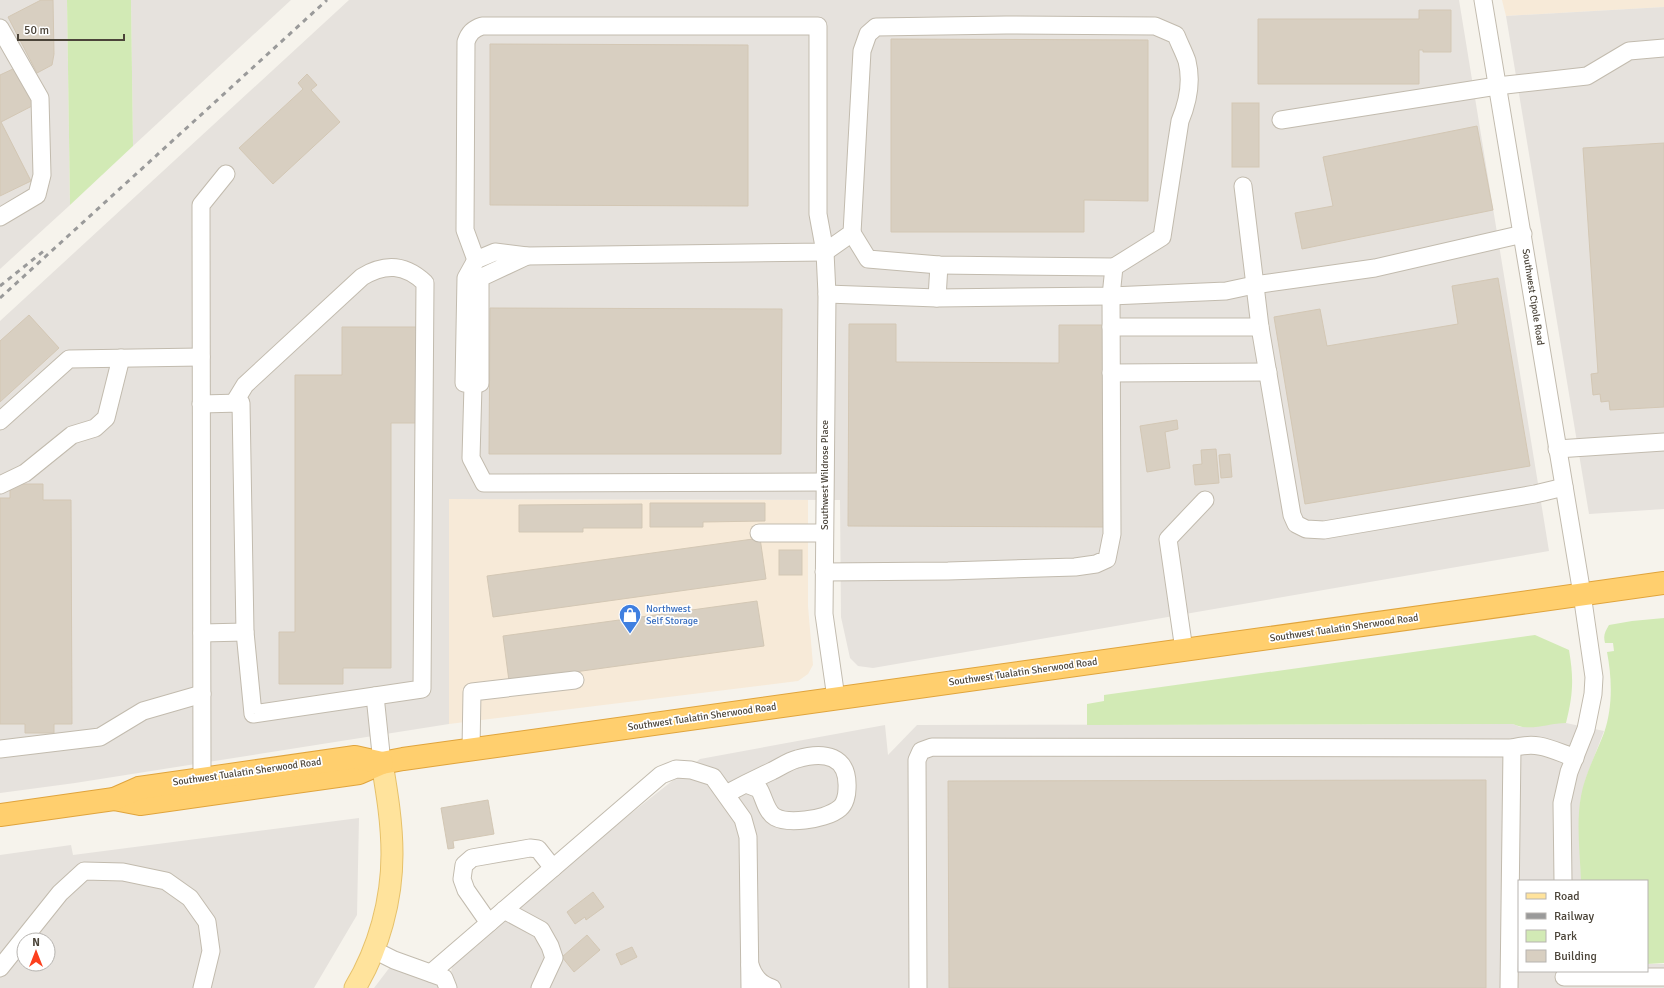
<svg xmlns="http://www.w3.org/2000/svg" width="1664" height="988" font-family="Signika,sans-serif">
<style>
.commercial{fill:#f7ead8}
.industrial{fill:#e6e2dd;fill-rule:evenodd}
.green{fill:#d2eab5}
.building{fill:#d8cfc1;stroke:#d3c7b4}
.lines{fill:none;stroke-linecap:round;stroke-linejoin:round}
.minor-casing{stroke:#c2bbae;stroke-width:19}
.major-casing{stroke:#e6c16a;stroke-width:23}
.highway-casing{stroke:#e0a43c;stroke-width:24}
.minor{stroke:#fff;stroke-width:17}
.major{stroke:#ffe39c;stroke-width:21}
.highway{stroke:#ffcf6e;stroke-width:22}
.rail{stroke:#9a9a9a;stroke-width:3;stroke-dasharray:5 5;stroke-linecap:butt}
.labels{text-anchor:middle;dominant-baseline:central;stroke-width:3.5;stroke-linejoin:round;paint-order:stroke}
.street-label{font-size:10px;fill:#4b4439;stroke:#fff}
.shop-label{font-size:10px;fill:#366cbe;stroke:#fff;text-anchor:start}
</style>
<rect width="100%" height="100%" fill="#f6f3ec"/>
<g class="commercial">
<polygon points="1502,0 1664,0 1664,7 1506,16"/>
<polygon points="449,499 808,500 808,606 813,665 808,674 798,681 449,724"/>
</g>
<g class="industrial">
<polygon points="0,0 67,0 70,205 0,269"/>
<polygon points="131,0 291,0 133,146"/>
<polygon points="349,0 1459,0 1549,551 873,668 858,666 850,658 841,617 840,500 449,499 449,724 75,783 0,793 0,321"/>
<polygon points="1664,7 1664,509 1589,514 1506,16"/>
<polygon points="1555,723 1566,723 1604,731 1586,778 1581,798 1580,810 1581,881 1519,881 1519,971 1647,971 1647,964 1664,964 1664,988 374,988 390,967 449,986 454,953 700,759 885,725 888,755 917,725 1513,724 1520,727 1531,727"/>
<path d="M 359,818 L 357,915 L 314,988 L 0,988 L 0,855 L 71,845 L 73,855 ZM 24,940 L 48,940 L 48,964 L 24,964 Z"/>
</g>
<g class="green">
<polygon points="67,0 131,0 133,146 70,205"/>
<path d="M 1664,618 L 1664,963 L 1647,964 L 1647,881 L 1581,881 C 1580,853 1576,823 1581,796 C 1585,774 1596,754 1604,733 C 1613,707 1612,678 1607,652 L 1614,651 L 1613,643 L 1605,643 C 1603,635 1605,632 1609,625 L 1632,621 Z"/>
<path d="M 1535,635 L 1569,650 C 1574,679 1573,695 1566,723 C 1549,723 1529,732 1513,724 L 1087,725 L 1087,704 L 1104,701 L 1104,695 Z"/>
</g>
<g class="building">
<polygon points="41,0 53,0 54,54 52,65 37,73 8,17"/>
<polygon points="1419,10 1451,10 1451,52 1423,52 1423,50 1419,50 1419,84 1258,84 1258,19 1419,19"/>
<polygon points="891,39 1148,40 1148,201 1084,200 1084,232 891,232"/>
<polygon points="490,44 748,45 748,206 490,205"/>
<polygon points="15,68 34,105 1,122 31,181 0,196 0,75"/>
<polygon points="307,74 317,85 311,90 340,122 273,184 239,148 303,89 298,83"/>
<rect x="1232" y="103" width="27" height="64"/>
<polygon points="1477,126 1493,210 1302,249 1295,213 1333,206 1323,157"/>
<polygon points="1664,143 1664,407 1610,410 1609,401 1601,402 1600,394 1593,395 1591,374 1598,373 1583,148"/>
<polygon points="1498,278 1530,466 1305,504 1274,317 1320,309 1327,346 1458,324 1452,286"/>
<polygon points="490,308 782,309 781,454 489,454"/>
<polygon points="29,315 59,348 0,402 0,341"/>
<polygon points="849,324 896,324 896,362 1059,363 1059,325 1106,325 1105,527 848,526"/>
<polygon points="342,327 418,327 418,423 391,423 391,668 343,668 343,684 279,684 279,632 295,632 295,375 342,375"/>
<polygon points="1177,420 1178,429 1165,432 1170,468 1147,472 1140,426"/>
<polygon points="1216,449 1219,483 1195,485 1193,465 1202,464 1201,450"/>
<polygon points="1230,454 1232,477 1221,478 1219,455"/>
<polygon points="10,484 43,484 43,500 71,500 72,724 54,724 54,733 25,733 25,724 0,724 0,498 10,498"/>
<polygon points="650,503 765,503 765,521 703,522 703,527 650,527"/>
<polygon points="642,504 642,528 583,528 583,532 519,532 519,505"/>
<polygon points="760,538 766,579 493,617 487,576"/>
<rect x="779" y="550" width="23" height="25"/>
<polygon points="757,601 764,646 509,681 503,636"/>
<polygon points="1486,780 1486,988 949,988 948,781"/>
<polygon points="488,800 494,834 453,841 454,848 448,849 441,808"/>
<polygon points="593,892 604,907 586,920 585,917 575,924 567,912"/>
<polygon points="587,935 600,950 574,972 562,957"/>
<polygon points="632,947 637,957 621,965 616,954"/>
</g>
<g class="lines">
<g class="minor-casing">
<g id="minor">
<polyline points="1483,0 1582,594 1594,677 1593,694 1586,729 1569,772 1562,803 1563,881"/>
<polyline points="0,28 40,98 42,175 37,195 0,217"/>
<polyline points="1281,120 1497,86 1587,76 1629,51 1664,48"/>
<polyline points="1243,186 1260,327 1292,515 1296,524 1306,529 1324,530 1535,494 1564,487"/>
<polyline points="852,233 868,259 939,265 1114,267"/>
<path d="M 476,260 L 465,230 L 466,42 C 469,33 473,29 482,26 L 818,26 L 818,214 L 825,252 L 827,294 L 824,614 L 836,698"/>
<polyline points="827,294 937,298 1111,296 1226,291 1254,285 1375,268 1523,234"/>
<polyline points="937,298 939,265"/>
<polyline points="1111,327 1260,327"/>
<polyline points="1111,373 1268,372"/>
<polyline points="473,385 480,383 480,278 527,256"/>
<path d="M 234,403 L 245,385 L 362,277 C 385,263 405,264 425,283 L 422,689 L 253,714 L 245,632"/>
<polyline points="201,404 241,403 245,632 202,633"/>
<polyline points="0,421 69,359 201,357"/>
<polyline points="1557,449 1664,442"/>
<path d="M 824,482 L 484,483 L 471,458 L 473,385 L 464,383 L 466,278 L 476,260 L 495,252 L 527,256 L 825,252 L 852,233 L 862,51 L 868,34 L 876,27 L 1006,25 L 1155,26 L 1176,35 C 1179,43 1184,52 1187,61 C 1192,81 1188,102 1180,121 L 1162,237 L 1114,267 L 1111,296 L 1112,534 L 1107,559 L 1096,564 L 1075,567 L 948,571 L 824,572"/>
<polyline points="0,485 25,473 72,435 95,428 106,418 121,358"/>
<polyline points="759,533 824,533"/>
<polyline points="1184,650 1168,539 1205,500"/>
<polyline points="375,696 382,763"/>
<polyline points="0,749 100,737 143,711 202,694"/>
<polyline points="471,749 472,692 575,680"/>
<polyline points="202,779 201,205 226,174"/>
<path d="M 726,794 C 741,786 757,778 772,771 C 780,767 789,761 797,759 C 824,751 849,755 847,789 C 847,795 845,804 840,808 C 832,815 816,819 805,820 C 796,821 784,822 775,817 C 766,812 764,797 759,789 L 746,784"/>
<polyline points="504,910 541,930 550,946 554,958 540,988"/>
<polyline points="489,923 466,890 462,879 464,865 472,858 530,848 538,849 553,868"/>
<polyline points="374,950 394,960 444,978 448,988"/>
<path d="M 750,965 C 754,977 760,984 772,988"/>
<polyline points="0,968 60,893 84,871 123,872 166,881 190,898 207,922 211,951 202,988"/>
<polyline points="431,973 661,775 676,769 691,770 713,777 743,819 748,837 750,988"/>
<polyline points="1564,977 1664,977"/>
<path d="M 918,988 L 917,760 L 921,751 L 932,747 L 1512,748 C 1539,741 1550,749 1575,758"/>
<polyline points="1509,988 1512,748"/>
</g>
</g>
<g class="major-casing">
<path id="major" d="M 355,988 C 379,948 392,900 392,854 C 392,823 387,793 382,763"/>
</g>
<g class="highway-casing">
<g id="highway">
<polyline points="114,799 140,804 359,773 382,763 403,759 1664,583"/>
<polyline points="0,815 114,799 139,788 355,757 382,763"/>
</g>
</g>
<use href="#minor" class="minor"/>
<use href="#major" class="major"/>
<use href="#highway" class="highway"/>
<g class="rail">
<polyline points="0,286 45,250"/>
<polyline points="0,298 327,0"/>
</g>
</g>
<defs>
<g id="shop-pin" transform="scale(1.15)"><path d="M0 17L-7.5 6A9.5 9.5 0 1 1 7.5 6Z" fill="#3f7fe0" stroke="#fff"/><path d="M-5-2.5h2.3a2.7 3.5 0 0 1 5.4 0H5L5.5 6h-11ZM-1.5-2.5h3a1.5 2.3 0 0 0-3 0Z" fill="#fff"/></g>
</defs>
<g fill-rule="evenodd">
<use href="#shop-pin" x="630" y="615"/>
</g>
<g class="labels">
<g class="street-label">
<text transform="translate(1533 297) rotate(81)">Southwest Cipole Road</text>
<text transform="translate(825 475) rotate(-90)">Southwest Wildrose Place</text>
<text transform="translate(1344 628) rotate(-8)">Southwest Tualatin Sherwood Road</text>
<text transform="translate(1023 672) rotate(-8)">Southwest Tualatin Sherwood Road</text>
<text transform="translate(702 717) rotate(-8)">Southwest Tualatin Sherwood Road</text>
<text transform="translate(247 772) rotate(-8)">Southwest Tualatin Sherwood Road</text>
</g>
<g class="shop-label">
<text x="646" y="609">Northwest<tspan x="646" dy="12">Self Storage</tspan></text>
</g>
</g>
<rect x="1518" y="880" width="130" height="92" fill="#ffffff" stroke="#b7b4b0"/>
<rect x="1526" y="893" width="20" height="6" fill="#ffe39c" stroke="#b7b4b0"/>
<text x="1554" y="900" font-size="12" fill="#4b4439">Road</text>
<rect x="1526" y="913" width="20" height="6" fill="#9a9a9a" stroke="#b7b4b0"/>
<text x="1554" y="920" font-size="12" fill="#4b4439">Railway</text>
<rect x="1526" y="930" width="20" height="12" fill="#d2eab5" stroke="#b7b4b0"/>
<text x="1554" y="940" font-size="12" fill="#4b4439">Park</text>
<rect x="1526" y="950" width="20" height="12" fill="#d8cfc1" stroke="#b7b4b0"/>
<text x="1554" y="960" font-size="12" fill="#4b4439">Building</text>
<g transform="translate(36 952)"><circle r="19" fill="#ffffff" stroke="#b7b4b0"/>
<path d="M0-3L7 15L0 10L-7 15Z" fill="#fc3f1d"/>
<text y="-6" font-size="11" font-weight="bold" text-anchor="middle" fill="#4b4439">N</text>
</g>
<path d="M18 34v6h106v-6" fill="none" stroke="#4b4439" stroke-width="2"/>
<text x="24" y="34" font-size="12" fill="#4b4439" stroke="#ffffff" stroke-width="3" paint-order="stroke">50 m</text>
</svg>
